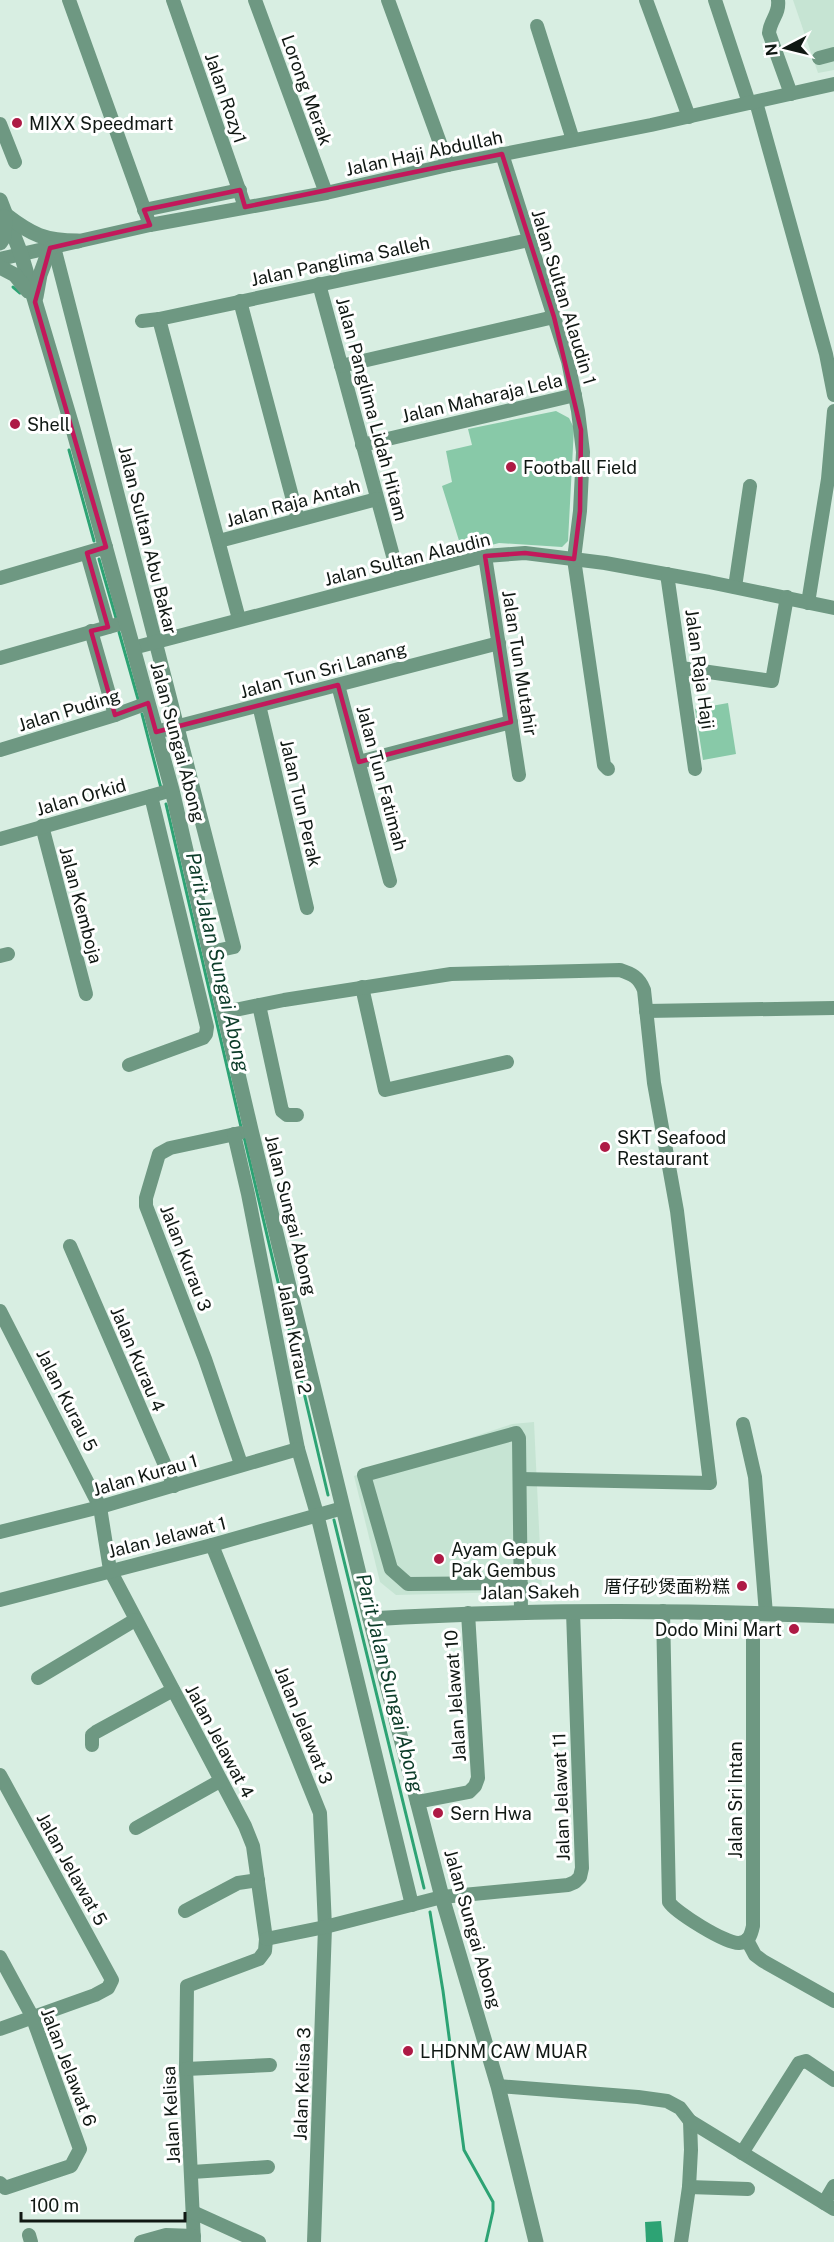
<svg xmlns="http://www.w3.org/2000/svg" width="834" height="2242" font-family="'Public Sans','Noto Sans SC',sans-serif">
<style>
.built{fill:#c6e4d3}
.green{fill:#88c9a8}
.water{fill:#2da374}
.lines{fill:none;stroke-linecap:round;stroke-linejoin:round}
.stream{stroke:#2da374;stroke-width:3}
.minor{stroke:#6e9882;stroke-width:14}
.tertiary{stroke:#6e9882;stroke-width:15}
.marked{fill:none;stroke:#c2185b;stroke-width:4.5;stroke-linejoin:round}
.poi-dot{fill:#ae1a45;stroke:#fff;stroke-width:2}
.labels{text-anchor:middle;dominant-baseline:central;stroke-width:6;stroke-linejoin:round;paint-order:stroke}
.street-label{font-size:18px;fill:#101813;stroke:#fff}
.poi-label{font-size:18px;fill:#101813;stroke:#fff;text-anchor:start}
.water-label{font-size:20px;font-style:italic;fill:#0c3c29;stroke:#fff}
</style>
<rect width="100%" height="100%" fill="#d8eee2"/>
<g class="built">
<polygon points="793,0 834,0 834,70 818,73"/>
<polygon points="534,1422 542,1591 396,1595 380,1582 354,1476 512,1424"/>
</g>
<g class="green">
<polygon points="556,411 569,418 574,428 568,541 562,547 499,543 469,551 461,547 442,486 452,482 446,451 472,445 468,429"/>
<polygon points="728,703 736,754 703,760 695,709"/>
</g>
<polygon class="water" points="661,2221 663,2242 646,2242 645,2222"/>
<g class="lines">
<g class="stream">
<polyline points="13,287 20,293"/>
<polyline points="69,450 94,541"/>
<polyline points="99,559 116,618"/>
<polyline points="119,632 138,699"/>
<polyline points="142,714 161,788"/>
<polyline points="166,804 241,1127"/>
<polyline points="244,1137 328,1495"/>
<polyline points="334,1520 424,1888"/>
<polyline points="430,1912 443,1991 464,2150 493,2202 493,2211 486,2242"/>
</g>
<g class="minor">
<polyline points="69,0 150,225"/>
<polyline points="173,0 245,207"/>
<polyline points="255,0 326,193"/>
<polyline points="388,0 448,165"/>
<polyline points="646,0 689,117"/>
<polyline points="715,0 749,103"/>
<path d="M 778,0 C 780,14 770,20 769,33 L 791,94"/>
<polyline points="537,26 573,140"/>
<polyline points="819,58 834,54"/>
<polyline points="756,102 826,354 834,395"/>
<polyline points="0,124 15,162"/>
<polyline points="502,154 568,361 578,411 583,452 580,511 574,559 604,765 608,769"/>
<polyline points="144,210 240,190"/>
<polyline points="54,247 234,947 211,952"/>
<polyline points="0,259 150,225 326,193 448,165 651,125 834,84"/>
<polyline points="319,284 399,578"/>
<polyline points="240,301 298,519"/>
<polyline points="159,319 239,619"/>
<polyline points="142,321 159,319 529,240"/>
<polyline points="341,366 554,317"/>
<polyline points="362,445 575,395"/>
<polyline points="219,541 377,499"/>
<polyline points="87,553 108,627"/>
<polyline points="485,556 519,775"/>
<polyline points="667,574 695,769"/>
<polyline points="0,578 106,547"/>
<polyline points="735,587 750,486"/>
<polyline points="808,603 828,479 834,411"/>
<polyline points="91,631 115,715"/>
<polyline points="133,648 485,556 525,553 605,563 709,582 834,608"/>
<polyline points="0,658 126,622"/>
<polyline points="681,668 772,681 787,597"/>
<polyline points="338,685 390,881"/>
<polyline points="259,705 307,908"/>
<polyline points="156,732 499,643"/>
<polyline points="0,750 115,715 148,703"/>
<polyline points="359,762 511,722"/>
<polyline points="42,826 86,994"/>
<polyline points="0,839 172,790"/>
<polyline points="0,956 8,954"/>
<polyline points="362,987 385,1090 507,1062"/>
<polyline points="259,1005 282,1111 287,1115 297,1115"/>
<polyline points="646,1011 834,1008"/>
<path d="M 225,1012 L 284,1000 L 451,974 L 620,970 C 632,974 639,977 644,990 L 654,1083 L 677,1211 L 710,1483 L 520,1479"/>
<polyline points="129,1065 203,1038 206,1034 207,1027 151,796"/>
<polyline points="240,1133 170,1148 159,1154 146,1198 146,1206 205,1359 241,1464"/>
<polyline points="234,1134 248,1194 298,1449 317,1514 412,1905"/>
<polyline points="70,1246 174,1486"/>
<polyline points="0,1311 100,1507 110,1570 245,1826 253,1846 266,1939 265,1951 259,1959 187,1986 186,2069 194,2242"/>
<polyline points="743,1424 755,1477 766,1614"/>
<polyline points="0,1532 100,1507 298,1449"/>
<polyline points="212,1545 320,1813 325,1927 314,2242"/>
<polyline points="0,1600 212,1545 343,1508"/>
<path d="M 663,1611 L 669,1902 C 675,1912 726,1944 739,1943 C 749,1942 751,1935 753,1926 L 753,1613"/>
<polyline points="521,1612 519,1438 516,1433 364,1475 391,1569 408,1584 521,1583"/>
<polyline points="38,1678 135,1620"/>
<polyline points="92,1745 92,1735 96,1732 173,1690"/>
<polyline points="0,1775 112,1980 108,1988 95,1995 0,2029"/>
<polyline points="417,1802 469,1792 475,1786 478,1778 468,1613"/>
<polyline points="136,1828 220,1781"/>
<polyline points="185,1911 238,1883 258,1880"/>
<polyline points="266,1939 325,1927 442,1897 568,1885 575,1882 580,1877 582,1868 573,1612"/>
<polyline points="747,1940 755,1955 763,1961 834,2001"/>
<polyline points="0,1957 32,2016 80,2149 71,2166 5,2188 0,2183"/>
<polyline points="186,2069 270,2065"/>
<polyline points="498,2086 638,2097 667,2101 680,2108 690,2121 691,2150 689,2187 681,2242"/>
<polyline points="690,2121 834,2209"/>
<polyline points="742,2153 799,2063 806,2061 834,2080"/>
<polyline points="192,2172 268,2167"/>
<polyline points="689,2187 748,2189"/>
<polyline points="824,2203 834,2186"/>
<polyline points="193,2212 259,2242"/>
<polyline points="29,2235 31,2242"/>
<polyline points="141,2242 166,2235 194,2236"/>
</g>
<g class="tertiary">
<polyline points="0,200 21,254 73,429 172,790 251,1130 370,1619 442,1897 498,2086 536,2242"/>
<path d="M 6,215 C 32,235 45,241 78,241"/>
<polyline points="0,243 4,237 5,217"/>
<polyline points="0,267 15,275 28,291"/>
<polyline points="36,297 40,275 50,248"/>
<path d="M 370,1619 C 525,1609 679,1610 834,1616"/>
</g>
</g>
<path class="marked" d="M 502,154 L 554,317 L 581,430 L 580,511 L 574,559 L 525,553 L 485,556 L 511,722 L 359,762 L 338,685 L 156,732 L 148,703 L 115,715 L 91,631 L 108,627 L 87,553 L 106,547 L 35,302 L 50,248 L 150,225 L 144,210 L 240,190 L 245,207 Z"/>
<g class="poi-dot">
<circle cx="17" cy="123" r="6"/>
<circle cx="15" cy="424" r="6"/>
<circle cx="511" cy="467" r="6"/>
<circle cx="605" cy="1147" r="6"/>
<circle cx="439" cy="1559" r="6"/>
<circle cx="742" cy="1586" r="6"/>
<circle cx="794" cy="1629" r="6"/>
<circle cx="438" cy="1813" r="6"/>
<circle cx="408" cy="2051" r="6"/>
</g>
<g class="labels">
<g class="street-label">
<text transform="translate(307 90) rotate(70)">Lorong Merak</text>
<text transform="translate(226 98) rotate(71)">Jalan Rozy1</text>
<text transform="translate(424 153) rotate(-12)">Jalan Haji Abdullah</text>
<text transform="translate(340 261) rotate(-12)">Jalan Panglima Salleh</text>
<text transform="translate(564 297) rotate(73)">Jalan Sultan Alaudin 1</text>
<text transform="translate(482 398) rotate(-13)">Jalan Maharaja Lela</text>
<text transform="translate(372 409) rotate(75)">Jalan Panglima Lidah Hitam</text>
<text transform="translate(293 503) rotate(-15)">Jalan Raja Antah</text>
<text transform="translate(148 540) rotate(76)">Jalan Sultan Abu Bakar</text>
<text transform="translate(407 559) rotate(-14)">Jalan Sultan Alaudin</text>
<text transform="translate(520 663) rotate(81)">Jalan Tun Mutahir</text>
<text transform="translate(700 669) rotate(82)">Jalan Raja Haji</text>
<text transform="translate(323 670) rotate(-15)">Jalan Tun Sri Lanang</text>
<text transform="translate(69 710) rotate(-17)">Jalan Puding</text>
<text transform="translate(178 742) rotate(75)">Jalan Sungai Abong</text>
<text transform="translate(382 778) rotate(75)">Jalan Tun Fatimah</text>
<text transform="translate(81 797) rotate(-16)">Jalan Orkid</text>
<text transform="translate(301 803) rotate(77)">Jalan Tun Perak</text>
<text transform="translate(81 905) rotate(75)">Jalan Kemboja</text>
<text transform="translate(291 1215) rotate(76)">Jalan Sungai Abong</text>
<text transform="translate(186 1258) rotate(69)">Jalan Kurau 3</text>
<text transform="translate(295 1339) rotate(79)">Jalan Kurau 2</text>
<text transform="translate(138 1359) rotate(67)">Jalan Kurau 4</text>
<text transform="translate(67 1400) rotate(63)">Jalan Kurau 5</text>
<text transform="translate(145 1475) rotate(-16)">Jalan Kurau 1</text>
<text transform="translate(167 1537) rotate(-14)">Jalan Jelawat 1</text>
<text transform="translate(530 1592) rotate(-1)">Jalan Sakeh</text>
<text transform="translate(455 1696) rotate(-94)">Jalan Jelawat 10</text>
<text transform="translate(304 1725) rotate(68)">Jalan Jelawat 3</text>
<text transform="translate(220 1741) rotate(62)">Jalan Jelawat 4</text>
<text transform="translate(561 1797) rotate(-92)">Jalan Jelawat 11</text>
<text transform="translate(735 1800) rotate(-90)">Jalan Sri Intan</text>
<text transform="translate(72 1869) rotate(61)">Jalan Jelawat 5</text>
<text transform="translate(473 1929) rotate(74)">Jalan Sungai Abong</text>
<text transform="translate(69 2067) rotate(69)">Jalan Jelawat 6</text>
<text transform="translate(302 2084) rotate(-88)">Jalan Kelisa 3</text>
<text transform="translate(171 2115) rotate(-93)">Jalan Kelisa</text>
</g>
<g class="poi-label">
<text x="29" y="123">MIXX Speedmart</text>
<text x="27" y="424">Shell</text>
<text x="523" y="467">Football Field</text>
<text x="617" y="1137">SKT Seafood<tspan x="617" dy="21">Restaurant</tspan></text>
<text x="451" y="1549">Ayam Gepuk<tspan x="451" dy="21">Pak Gembus</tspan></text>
<text x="730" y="1586" text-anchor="end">厝仔砂煲面粉糕</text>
<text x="782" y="1629" text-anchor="end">Dodo Mini Mart</text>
<text x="450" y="1813">Sern Hwa</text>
<text x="420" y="2051">LHDNM CAW MUAR</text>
</g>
<g class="water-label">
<text transform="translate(218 962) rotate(77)">Parit Jalan Sungai Abong</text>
<text transform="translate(390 1683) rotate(76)">Parit Jalan Sungai Abong</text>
</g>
</g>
<g transform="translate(786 48) rotate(263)" stroke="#ffffff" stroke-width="4.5" paint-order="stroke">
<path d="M0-4.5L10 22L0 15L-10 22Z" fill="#101813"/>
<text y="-9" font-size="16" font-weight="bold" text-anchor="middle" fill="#101813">N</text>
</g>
<path d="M21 2212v9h164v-9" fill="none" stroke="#101813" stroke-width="3"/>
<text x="30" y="2212" font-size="18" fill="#101813" stroke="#ffffff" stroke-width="4.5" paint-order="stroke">100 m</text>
</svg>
